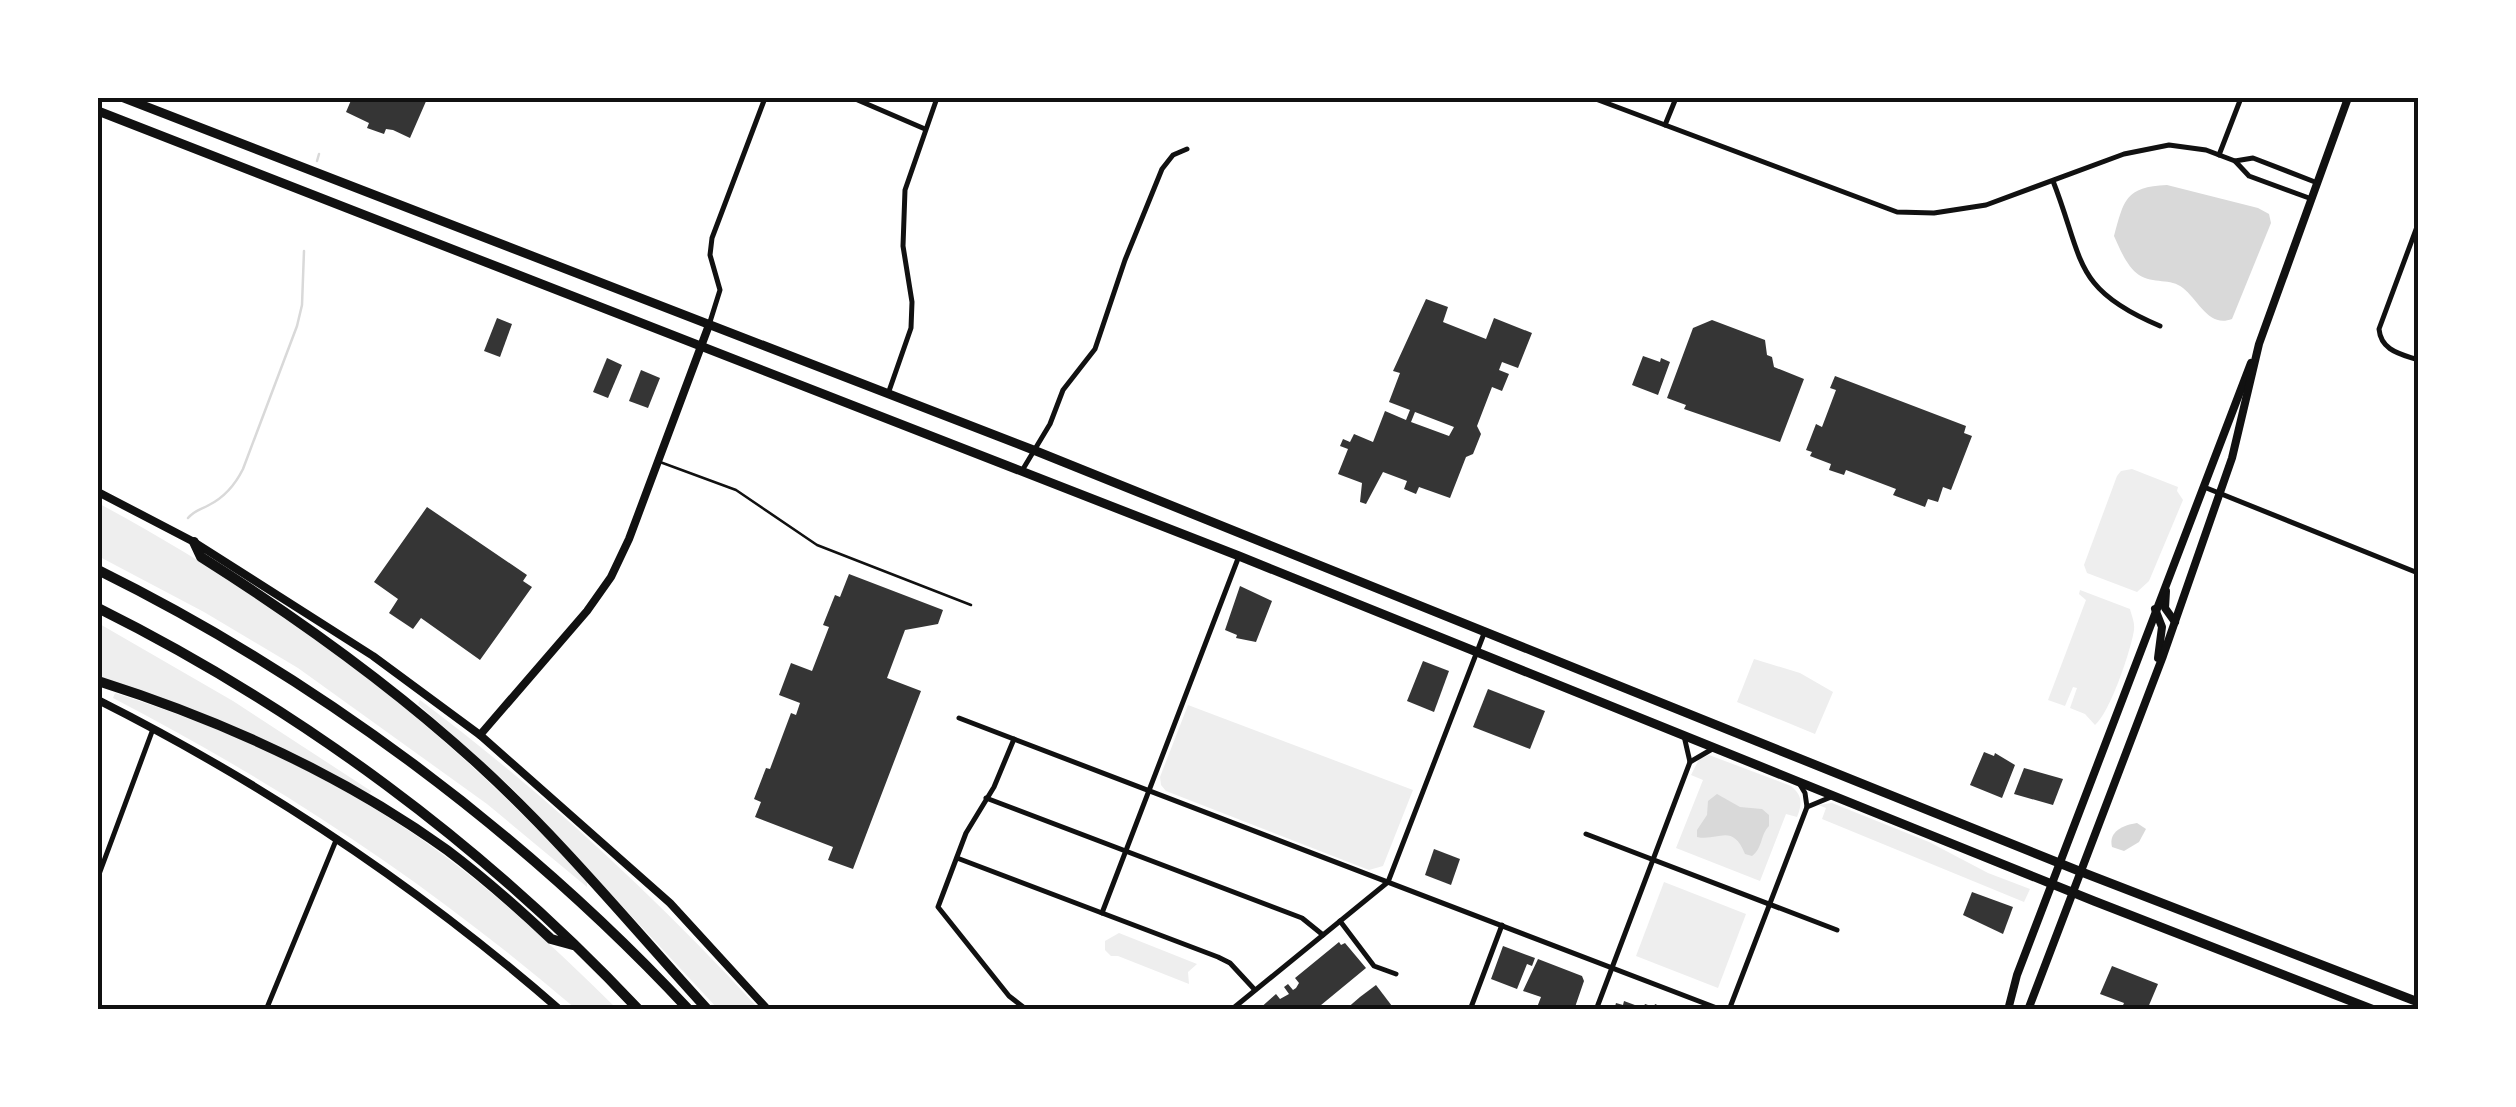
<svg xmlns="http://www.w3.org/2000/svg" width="2516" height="1107" font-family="Poppins,sans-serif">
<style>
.green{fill:#eee}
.water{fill:#d9d9d9}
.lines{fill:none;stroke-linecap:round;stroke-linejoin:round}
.stream{stroke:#d9d9d9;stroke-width:2.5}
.building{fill:#353535;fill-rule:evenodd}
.service{stroke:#111;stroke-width:2.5}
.minor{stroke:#111;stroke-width:5}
.tertiary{stroke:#111;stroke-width:8}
.secondary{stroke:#111;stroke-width:8}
.primary{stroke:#111;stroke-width:9}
.motorway{stroke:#111;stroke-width:10}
.neatline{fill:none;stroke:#111;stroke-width:4}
</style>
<rect width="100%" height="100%" fill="#fff"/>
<g class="green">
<polygon points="2132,469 2178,487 2177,491 2183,500 2149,581 2137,592 2087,573 2084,565 2117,476 2121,471"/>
<path d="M 98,503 C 282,602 447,727 587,882 L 587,887 L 487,804 L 298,668 L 204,612 L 98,556 Z"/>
<path d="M 2080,590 L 2130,609 C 2131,614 2135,622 2134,630 C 2131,650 2110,713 2095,725 L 2085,714 L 2070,708 L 2077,688 L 2073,687 L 2065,706 L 2048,700 L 2086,600 L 2079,594 Z"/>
<polygon points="98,623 233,701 371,791 369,795 295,755 98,679"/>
<polygon points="1754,659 1800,673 1833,692 1815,734 1737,702"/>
<path d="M 115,693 C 237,731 358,788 459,867 C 515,910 567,960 617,1009 L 576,1009 C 428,883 286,788 113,698 Z"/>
<path d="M 420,700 C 543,792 655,896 759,1009 L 718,1009 L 515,791 L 418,704 Z"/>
<polygon points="1188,705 1413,790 1383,866 1369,870 1166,791 1161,785 1160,777"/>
<path d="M 1709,755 L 1791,786 C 1803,796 1802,804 1797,817 L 1786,814 L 1760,881 L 1676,848 L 1703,780 L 1691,775 L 1699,759 Z"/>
<polygon points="1832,803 1929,842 1988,873 2030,889 2024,902 1822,819 1826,808 1818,805"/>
<polygon points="1664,882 1746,914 1718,988 1636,956"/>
<polygon points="1119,933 1197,964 1188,972 1189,984 1118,956 1111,956 1105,950 1105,941"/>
</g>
<g class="water">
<path d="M 2167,185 L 2258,208 L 2269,214 L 2271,223 L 2232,319 C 2209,328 2199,301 2183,288 C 2171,278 2153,284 2139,275 C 2127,267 2120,249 2114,236 C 2124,200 2125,187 2167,185 Z"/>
<path d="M 1717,794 L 1740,807 L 1762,809 L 1769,815 L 1769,826 C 1760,835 1763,848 1752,856 L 1745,854 C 1732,822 1718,842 1697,837 L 1697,830 L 1707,815 L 1708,801 Z"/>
<path d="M 2137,823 L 2146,829 L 2139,842 L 2124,851 L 2112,847 C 2108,831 2124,825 2137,823 Z"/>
</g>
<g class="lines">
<g class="stream">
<polyline points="317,161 319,154"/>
<path d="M 188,518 C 195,510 200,510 209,505 C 225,497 235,485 243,469 L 297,326 L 302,305 L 304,251"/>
</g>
</g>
<g class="building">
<polygon points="352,98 425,98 427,99 410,138 393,130 386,129 384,134 367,128 369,123 346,112"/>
<path d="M 1426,299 L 1448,307 L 1443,322 L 1486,339 L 1494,318 L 1532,333 L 1518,368 L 1502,362 L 1499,370 L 1509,374 L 1502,391 L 1492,387 L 1477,426 L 1481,434 L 1473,454 L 1466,457 L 1450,498 L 1419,487 L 1416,494 L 1404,489 L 1407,481 L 1383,472 L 1366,504 L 1360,502 L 1362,483 L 1338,474 L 1348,449 L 1340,446 L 1343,439 L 1350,442 L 1354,434 L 1373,442 L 1385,411 L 1406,420 L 1410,410 L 1389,402 L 1400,373 L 1393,371 ZM 1415,412 L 1454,427 L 1449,436 L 1411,422 Z"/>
<polygon points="497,318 512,324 500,357 484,351"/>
<polygon points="1712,320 1765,340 1767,355 1772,357 1774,367 1804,379 1780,442 1684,409 1686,405 1667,398 1693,328"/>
<polygon points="1643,356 1660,362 1661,358 1670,362 1658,395 1632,385"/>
<polygon points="607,358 622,365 608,398 593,392"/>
<polygon points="641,370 660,378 648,408 629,401"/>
<polygon points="1835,376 1966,426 1964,433 1972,436 1951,490 1943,487 1938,502 1928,499 1925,507 1893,495 1896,489 1846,470 1844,475 1829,470 1831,464 1810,456 1812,452 1806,450 1816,424 1822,427 1836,390 1830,388"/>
<polygon points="427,507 527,575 523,581 532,587 480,660 421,618 413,629 389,613 398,599 374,582"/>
<polygon points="849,574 943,610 938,624 905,630 887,678 921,691 853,869 828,860 833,847 755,817 761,802 754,799 766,768 770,769 791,713 796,715 800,703 779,695 791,663 812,671 829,627 823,625 835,595 840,597"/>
<polygon points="1240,586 1272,601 1256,642 1236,638 1237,635 1225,630"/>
<polygon points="1423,661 1449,671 1434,712 1407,701"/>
<polygon points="1488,689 1545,711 1530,749 1473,727"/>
<polygon points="1984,752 1994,756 1995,753 2015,765 2002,798 1970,785"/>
<polygon points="2024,768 2063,779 2053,805 2014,794"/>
<polygon points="1434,849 1460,859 1451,885 1425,875"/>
<polygon points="1972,892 2013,907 2003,934 1963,915"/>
<polygon points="1339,942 1341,945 1345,943 1366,968 1315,1010 1258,1010 1276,994 1280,999 1289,994 1284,987 1288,984 1293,990 1296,988 1299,983 1295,978"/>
<polygon points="1503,946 1535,958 1532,966 1527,964 1517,989 1491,979"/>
<polygon points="1538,959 1582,976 1584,981 1574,1010 1536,1010 1541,997 1523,991"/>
<polygon points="2112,966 2158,984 2147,1010 2121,1010 2124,1003 2100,994"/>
<polygon points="1376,985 1395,1010 1345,1010 1360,997"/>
<polygon points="1624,1001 1643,1008 1645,1004 1654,1007 1655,1004 1669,1010 1614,1010 1616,1003 1623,1005"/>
</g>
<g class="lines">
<polyline class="service" points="660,462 736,490 817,545 971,605"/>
<g class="minor">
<polyline points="853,98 925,129"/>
<polyline points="1593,98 1897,212 1934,213 1986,205 2124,154 2169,145 2206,150 2235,161 2249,176 2309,198"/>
<polyline points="1665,125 1676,98"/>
<polyline points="2219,155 2241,98"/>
<polyline points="2235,161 2253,158 2315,182"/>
<path d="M 2053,181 C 2084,260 2072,289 2160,326"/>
<path d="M 2418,224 L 2379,329 C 2381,351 2401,354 2418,360"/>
<polyline points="709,325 720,290 710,255 712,238 765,98"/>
<polyline points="889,391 911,328 912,302 903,246 905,190 937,98"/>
<polyline points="1023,469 1050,424 1063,390 1095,349 1125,260 1162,169 1173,155 1187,149"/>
<polyline points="2204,487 2418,573"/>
<polyline points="959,718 1722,1010"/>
<polyline points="1014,739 994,787 966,833 938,907 1009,996 1027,1010"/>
<polyline points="1690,762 1714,748"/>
<polyline points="986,798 1302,918 1323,935"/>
<polyline points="1807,807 1831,797"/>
<polyline points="1586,834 1837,930"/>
<polyline points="957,858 1218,957 1230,963 1255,990"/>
<polyline points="98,877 153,729"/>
<polyline points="1102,913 1239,556"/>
<polyline points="1340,921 1374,966 1396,974"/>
<polyline points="266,1010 337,838"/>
<polyline points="1231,1010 1388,882 1485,631"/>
<polyline points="1470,1010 1502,925"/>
<polyline points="1596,1010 1690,762 1684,736"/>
<polyline points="1729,1010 1807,807 1805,793 1799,783"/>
</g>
<polyline class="tertiary" points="480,735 587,611 611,577 629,539 709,325"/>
<g class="secondary">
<polyline points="98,492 194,542 373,656 480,735 670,903 768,1010"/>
<polyline points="2166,591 2165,608 2175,622"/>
<polyline points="2155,609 2162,627 2158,658"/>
<path d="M 98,700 C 265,784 419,887 560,1010"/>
<polyline points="2008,1010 2017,975 2251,363"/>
<polyline points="2028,1010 2163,656 2232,458 2259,344 2348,98"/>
</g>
<g class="primary">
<polyline points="124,98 1036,451 2079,871 2418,1002"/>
<polyline points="98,111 1239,556 2094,901 2374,1010"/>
</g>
<g class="motorway">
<path d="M 194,542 L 201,557 C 299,619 394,687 480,766 C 562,841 633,928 708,1010"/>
<path d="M 98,570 C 315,677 524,833 689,1010"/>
<path d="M 98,608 C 299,708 485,846 639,1010"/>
<path d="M 98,681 C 221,720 341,774 447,850 C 483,877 518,908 551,939 L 573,945"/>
</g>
</g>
<rect width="2516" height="1107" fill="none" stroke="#ffffff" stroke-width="200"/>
<rect x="100" y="100" width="2316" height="907" class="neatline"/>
</svg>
